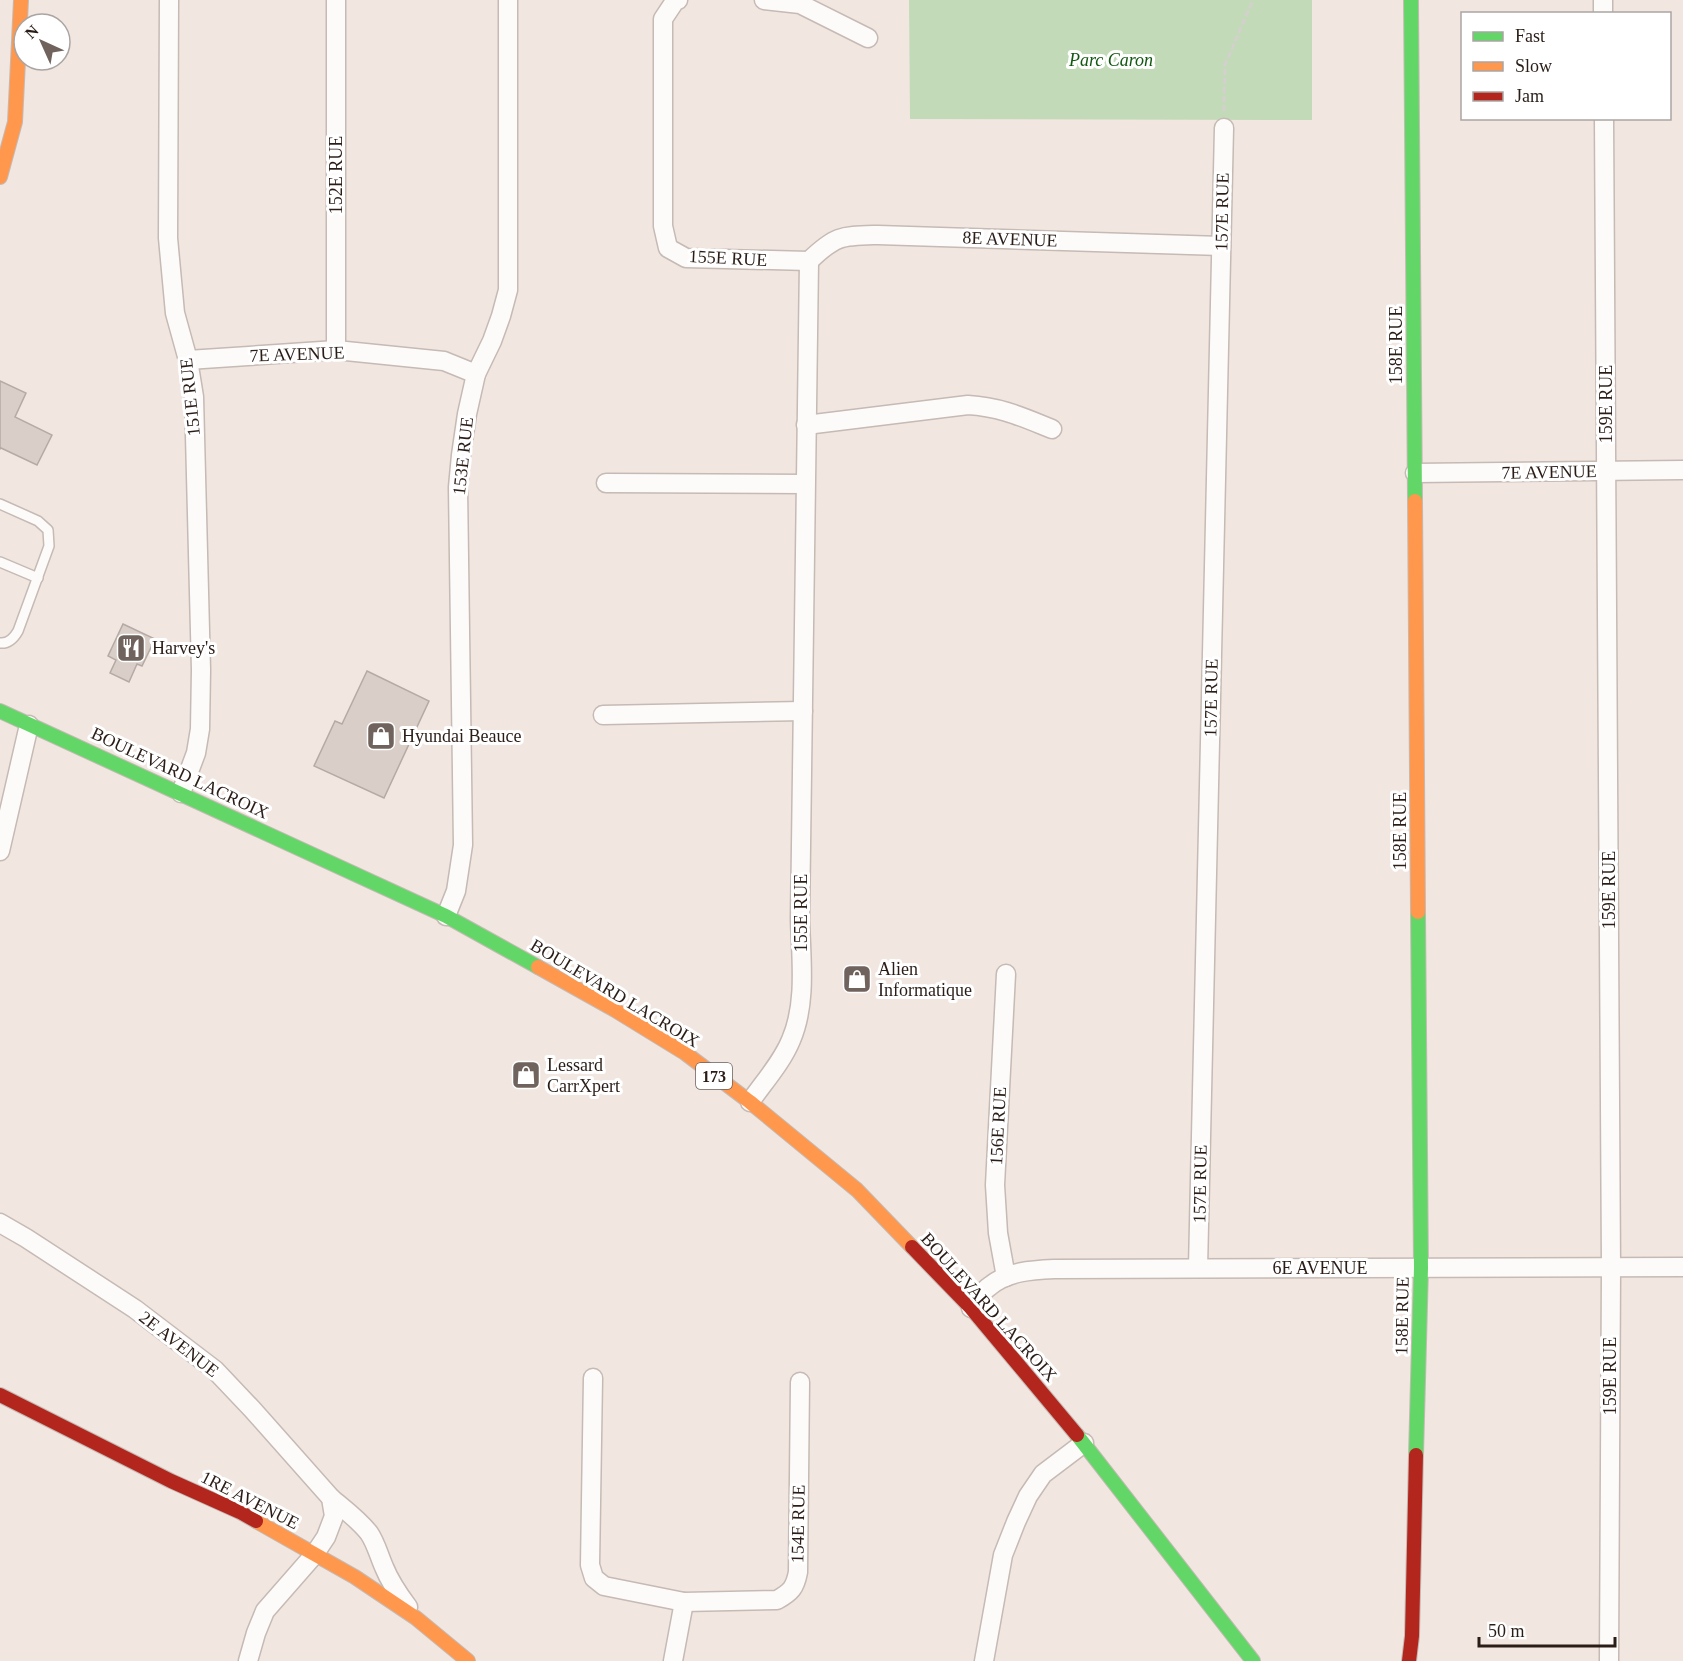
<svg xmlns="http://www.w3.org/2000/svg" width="1683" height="1661" font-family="'Times New Roman',serif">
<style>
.green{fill:#c3dab8}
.building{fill:#dacec8;stroke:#b6aaa4;stroke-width:1.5}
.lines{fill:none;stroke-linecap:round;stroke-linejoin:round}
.lane-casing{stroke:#c5bab4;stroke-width:12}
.street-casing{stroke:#c5bab4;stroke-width:21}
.fast-casing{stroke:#c5bab4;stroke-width:16}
.slow-casing{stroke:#c5bab4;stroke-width:16}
.jam-casing{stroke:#c5bab4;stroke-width:16}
.path{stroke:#d3d0ce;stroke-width:3;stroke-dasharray:6 3;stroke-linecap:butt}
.lane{stroke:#fdfbfa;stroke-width:9}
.street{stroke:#fdfbfa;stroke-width:18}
.fast{stroke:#63d668;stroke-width:14}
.slow{stroke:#ff974d;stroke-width:14}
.jam{stroke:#b3261e;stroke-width:14}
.labels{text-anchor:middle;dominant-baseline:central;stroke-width:6;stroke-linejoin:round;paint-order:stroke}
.shield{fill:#fff;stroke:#6a615d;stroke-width:1.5}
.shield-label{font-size:16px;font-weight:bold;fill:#2a1d17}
.park-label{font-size:18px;font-style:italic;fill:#115810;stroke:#fff}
.street-label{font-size:18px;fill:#2a1d17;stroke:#fff}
.poi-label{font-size:18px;fill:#2a1d17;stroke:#fff;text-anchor:start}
</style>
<rect width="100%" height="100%" fill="#f2e6e0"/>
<polygon class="green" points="909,0 1312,0 1312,120 910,119"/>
<g class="building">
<polygon points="0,381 26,393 15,417 52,435 37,465 1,448 0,449"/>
<polygon points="123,624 155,639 142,666 137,664 129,682 110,673 116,660 108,656"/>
<polygon points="367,671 429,701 384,798 314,766 335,721 342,724"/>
</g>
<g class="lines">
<g class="lane-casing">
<g id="lane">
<path d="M 0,504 L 38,521 L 48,530 L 49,546 L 18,631 C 14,638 9,644 0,643"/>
<polyline points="0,562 38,578"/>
</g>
</g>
<g class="street-casing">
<g id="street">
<polyline points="169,0 168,238 175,313 188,360 194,397 201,670 200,729 196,753 181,793"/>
<polyline points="336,0 336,350"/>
<polyline points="678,0 675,1 663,19 663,226 668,248 686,258 809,261"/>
<polyline points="764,0 800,4 868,38"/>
<polyline points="1603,0 1603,14"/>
<polyline points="1604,118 1611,1267 1609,1661"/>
<path d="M 809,261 C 836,235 841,236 878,235 L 1221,246"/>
<polyline points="188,360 336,350 444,361 476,374"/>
<path d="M 806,425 L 968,405 C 1001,407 1022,417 1052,429"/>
<polyline points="1415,473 1683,470"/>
<polyline points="606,483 805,484"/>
<polyline points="603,715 803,711"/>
<polyline points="0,851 29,725"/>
<polyline points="446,916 456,891 463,845 458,487 461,455 467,414 476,374 492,341 501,316 508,290 508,0"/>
<polyline points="1006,974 995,1185 998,1233 1006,1277"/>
<path d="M 750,1102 C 764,1082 782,1062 791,1040 C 807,1003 801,958 800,919 L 809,261"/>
<polyline points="0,1223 26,1238 135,1309 215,1370 252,1409 331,1498 334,1516 326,1537 314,1555 265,1611 256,1633 248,1661"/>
<polyline points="1198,1268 1224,128"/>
<path d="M 971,1308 C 976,1301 982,1291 990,1286 C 1008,1271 1033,1270 1055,1269 L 1683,1267"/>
<path d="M 593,1378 L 590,1565 L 594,1578 L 604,1586 L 684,1602 L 777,1600 C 791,1592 795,1588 798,1572 L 800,1382"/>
<path d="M 331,1498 C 344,1509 358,1519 369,1533 C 376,1543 379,1556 384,1567 C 390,1582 399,1595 408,1607"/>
<polyline points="673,1661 684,1602"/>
<polyline points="984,1661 1003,1555 1016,1522 1028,1496 1043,1474 1084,1443"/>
</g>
</g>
<g class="fast-casing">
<g id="fast">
<polyline points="1411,0 1415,501"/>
<polyline points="0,711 446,916 538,967"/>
<polyline points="1077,1435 1253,1661"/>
<polyline points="1416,1455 1421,1268 1418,912"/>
</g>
</g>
<g class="slow-casing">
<g id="slow">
<polyline points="0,177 15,122 21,0"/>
<polyline points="1415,501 1418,912"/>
<polyline points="538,967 615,1010 685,1053 750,1102 857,1190 912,1247"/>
<polyline points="256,1521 355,1577 416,1618 468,1661"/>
</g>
</g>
<g class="jam-casing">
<g id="jam">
<polyline points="912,1247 971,1308 1077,1435"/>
<polyline points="0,1395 171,1481 240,1512 256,1521"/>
<polyline points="1409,1661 1412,1636 1416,1455"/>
</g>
</g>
<polyline class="path" points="1224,111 1225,65 1253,0"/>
<use href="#lane" class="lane"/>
<use href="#street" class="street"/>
<use href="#fast" class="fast"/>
<use href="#slow" class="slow"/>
<use href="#jam" class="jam"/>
</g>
<defs>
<g id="restaurant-square" transform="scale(1.5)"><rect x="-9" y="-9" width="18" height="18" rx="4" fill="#70635d" stroke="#fff"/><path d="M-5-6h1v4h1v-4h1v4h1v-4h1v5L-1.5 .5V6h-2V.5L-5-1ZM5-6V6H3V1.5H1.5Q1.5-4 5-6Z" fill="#fff"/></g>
<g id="shop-square" transform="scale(1.5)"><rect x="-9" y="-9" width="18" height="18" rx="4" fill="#70635d" stroke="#fff"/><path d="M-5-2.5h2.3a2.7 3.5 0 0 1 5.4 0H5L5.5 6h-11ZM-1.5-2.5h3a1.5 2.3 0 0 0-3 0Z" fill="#fff"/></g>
</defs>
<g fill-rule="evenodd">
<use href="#restaurant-square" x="131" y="648"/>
<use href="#shop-square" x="381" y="736"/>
<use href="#shop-square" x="857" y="979"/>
<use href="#shop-square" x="526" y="1075"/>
</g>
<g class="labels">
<rect class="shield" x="696" y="1063" width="36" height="26" rx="4.5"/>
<g class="shield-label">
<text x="714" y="1076">173</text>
</g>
<g class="park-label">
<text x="1111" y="60">Parc Caron</text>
</g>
<g class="street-label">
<text transform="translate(336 175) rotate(-90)">152E RUE</text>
<text transform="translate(1222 212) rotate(-89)">157E RUE</text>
<text transform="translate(1010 239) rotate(2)">8E AVENUE</text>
<text transform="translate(728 258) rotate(3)">155E RUE</text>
<text transform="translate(1396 345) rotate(-90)">158E RUE</text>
<text transform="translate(297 354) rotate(-2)">7E AVENUE</text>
<text transform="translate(190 397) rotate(-96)">151E RUE</text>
<text transform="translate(1606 404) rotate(-90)">159E RUE</text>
<text transform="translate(463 456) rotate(-84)">153E RUE</text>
<text transform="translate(1549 472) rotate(-1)">7E AVENUE</text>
<text transform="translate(1211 698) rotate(-89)">157E RUE</text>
<text transform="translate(180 773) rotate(25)">BOULEVARD LACROIX</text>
<text transform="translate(1400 831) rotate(-90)">158E RUE</text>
<text transform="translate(1609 890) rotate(-90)">159E RUE</text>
<text transform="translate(801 913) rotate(-90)">155E RUE</text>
<text transform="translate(615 993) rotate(31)">BOULEVARD LACROIX</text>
<text transform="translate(998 1126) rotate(-87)">156E RUE</text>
<text transform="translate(1200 1184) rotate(-89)">157E RUE</text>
<text x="1320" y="1268">6E AVENUE</text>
<text transform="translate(989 1307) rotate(48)">BOULEVARD LACROIX</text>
<text transform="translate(1402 1316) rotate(-89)">158E RUE</text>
<text transform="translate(179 1344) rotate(38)">2E AVENUE</text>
<text transform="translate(1610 1376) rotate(-90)">159E RUE</text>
<text transform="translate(250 1500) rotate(27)">1RE AVENUE</text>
<text transform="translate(798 1524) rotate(-89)">154E RUE</text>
</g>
<g class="poi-label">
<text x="152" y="648">Harvey's</text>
<text x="402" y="736">Hyundai Beauce</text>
<text x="878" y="969">Alien<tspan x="878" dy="21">Informatique</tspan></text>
<text x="547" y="1065">Lessard<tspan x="547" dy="21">CarrXpert</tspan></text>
</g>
</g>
<rect x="1461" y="12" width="210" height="108" fill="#ffffff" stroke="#aaa5a2" stroke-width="1.5"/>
<rect x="1473" y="32" width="30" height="9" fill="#63d668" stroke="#aaa5a2" stroke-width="1.5"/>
<text x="1515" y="42" font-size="18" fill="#2a1d17">Fast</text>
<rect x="1473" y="62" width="30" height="9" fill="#ff974d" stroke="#aaa5a2" stroke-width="1.5"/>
<text x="1515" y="72" font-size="18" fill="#2a1d17">Slow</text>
<rect x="1473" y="92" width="30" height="9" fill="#b3261e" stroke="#aaa5a2" stroke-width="1.5"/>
<text x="1515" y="102" font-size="18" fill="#2a1d17">Jam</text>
<g transform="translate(42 42) rotate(315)"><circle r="28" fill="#ffffff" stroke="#aaa5a2" stroke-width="1.5"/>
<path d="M0-4.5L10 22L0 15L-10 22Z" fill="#70635d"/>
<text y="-9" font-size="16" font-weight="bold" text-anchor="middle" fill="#2a1d17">N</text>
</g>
<path d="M1479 1637v9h136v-9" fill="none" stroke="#2a1d17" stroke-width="3"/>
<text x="1488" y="1637" font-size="18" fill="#2a1d17" stroke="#ffffff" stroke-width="4.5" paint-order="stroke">50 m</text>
</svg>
